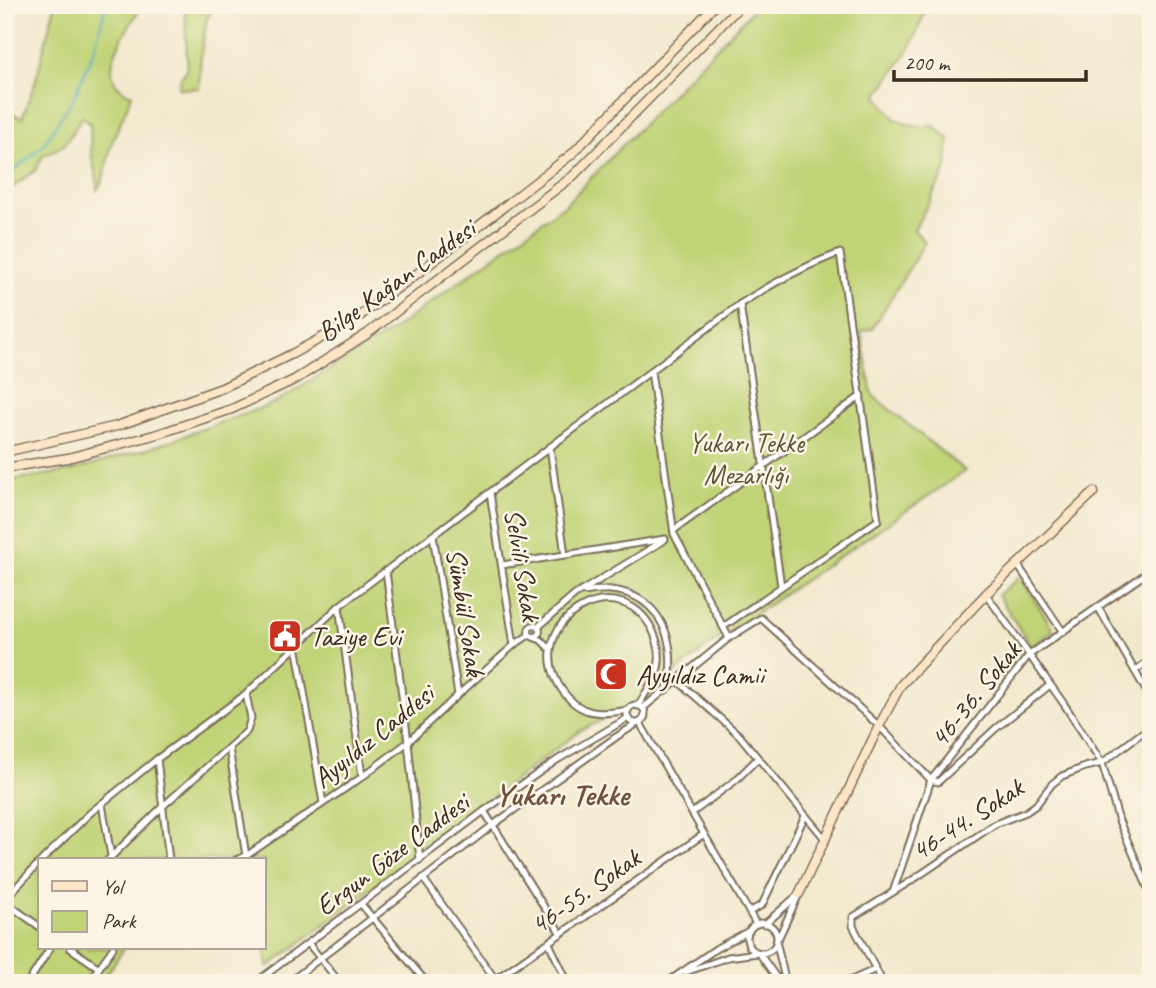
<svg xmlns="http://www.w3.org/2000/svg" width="1156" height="988" font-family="Caveat,sans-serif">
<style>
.green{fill:#c0d376;stroke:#7e7e4a;stroke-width:2}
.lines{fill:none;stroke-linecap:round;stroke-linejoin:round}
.stream{stroke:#41a9c1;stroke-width:2}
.street-casing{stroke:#7b6d5b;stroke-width:9}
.secondary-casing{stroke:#7b6d5b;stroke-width:11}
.street{stroke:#fff;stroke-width:5}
.secondary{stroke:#fde5c5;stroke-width:8}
.labels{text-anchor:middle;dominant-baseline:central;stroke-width:5;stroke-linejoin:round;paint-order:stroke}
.street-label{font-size:28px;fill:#3b2a1e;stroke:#fcf5e5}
.park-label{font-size:28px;fill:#5c5434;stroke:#fcf5e5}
.poi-label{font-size:28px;fill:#3b2a1e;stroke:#fcf5e5;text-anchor:start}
.quarter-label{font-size:32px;font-weight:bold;fill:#71523d;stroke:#fcf5e5}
</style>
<rect width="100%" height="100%" fill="#fcf5e5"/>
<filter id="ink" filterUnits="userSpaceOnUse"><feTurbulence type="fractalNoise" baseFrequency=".0143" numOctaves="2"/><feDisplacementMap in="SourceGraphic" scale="14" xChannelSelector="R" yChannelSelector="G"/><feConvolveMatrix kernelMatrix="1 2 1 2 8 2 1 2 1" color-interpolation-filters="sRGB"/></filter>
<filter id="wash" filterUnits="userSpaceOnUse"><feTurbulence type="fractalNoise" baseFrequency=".00686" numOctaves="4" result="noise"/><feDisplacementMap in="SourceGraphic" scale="28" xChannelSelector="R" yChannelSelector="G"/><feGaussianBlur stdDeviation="1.57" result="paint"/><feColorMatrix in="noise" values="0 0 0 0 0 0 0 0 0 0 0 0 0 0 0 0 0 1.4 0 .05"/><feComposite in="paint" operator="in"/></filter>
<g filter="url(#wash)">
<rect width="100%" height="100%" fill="#f2e9cd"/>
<g class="green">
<path d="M 55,5 L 142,5 C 128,30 88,79 132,95 L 112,142 L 102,182 L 97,190 L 97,180 L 91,152 L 90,123 L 82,117 L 65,144 L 42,157 L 36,170 L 12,188 L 5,197 L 5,110 L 22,118 L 35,83 Z"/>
<polygon points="185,5 215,5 207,18 201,54 199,88 179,89 180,79 186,71 187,61"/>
<polygon points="756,5 928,5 910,48 877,96 895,119 913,126 934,126 949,139 947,168 914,230 925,242 873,328 861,332 872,395 965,471 718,639 675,673 652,697 581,730 268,967 264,946 264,860 40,860 40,948 124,948 101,983 5,983 5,481 71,471 153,447 275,403 390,332 565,205 750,13"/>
<polygon points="1020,577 1054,630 1031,647 998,595"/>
</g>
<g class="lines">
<polyline class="stream" points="5,178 42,147 74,97 94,50 106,5"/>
</g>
</g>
<g filter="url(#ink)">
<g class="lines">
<g class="street-casing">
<g id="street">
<polyline points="740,304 781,586"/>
<polyline points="651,371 674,534 729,638"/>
<polyline points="550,447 565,555"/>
<polyline points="490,493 514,645"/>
<polyline points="674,530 861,396"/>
<polyline points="433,535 458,695"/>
<polyline points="1017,564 1063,632"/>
<polyline points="502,565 665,539"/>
<polyline points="386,571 408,742 420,860"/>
<path d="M 584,592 C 592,591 602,589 611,590 C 662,595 679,645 667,689"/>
<polyline points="986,594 1064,704 1102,763 1119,821 1151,895"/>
<polyline points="339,606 362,776"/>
<polyline points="1098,607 1151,699"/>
<circle cx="534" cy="631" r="5.5"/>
<polyline points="538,627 575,595 663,541"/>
<polyline points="533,637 541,640 550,649"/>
<polyline points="296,645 323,803"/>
<polyline points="1135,671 1151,659"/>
<polyline points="671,675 739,735 826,840"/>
<circle cx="636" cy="714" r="9"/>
<polyline points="643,708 729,638 761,618 879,726 931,780 938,782 995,729 1050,685"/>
<path d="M 628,710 C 600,715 580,716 562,690 C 517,623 619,562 653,631 C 658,642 661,656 658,668 C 654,681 645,694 638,706"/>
<polyline points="640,723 756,924"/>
<polyline points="229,748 246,856"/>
<polyline points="157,759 169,860"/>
<polyline points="102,804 111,856"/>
<polyline points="484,811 561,934"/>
<polyline points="692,813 736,780 758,758"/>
<path d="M 42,860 L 90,813 L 157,759 L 246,694 L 339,606 L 740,304 C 773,283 804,266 840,253 L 878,520 L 723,627"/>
<polyline points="108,860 162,807 247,731 251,718 246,694"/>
<polyline points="236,860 246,856 362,777 408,742 458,695 514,645 529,635"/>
<polyline points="423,878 495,979"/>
<polyline points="893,892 931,780 1029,655 1151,570"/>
<polyline points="5,899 40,862"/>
<polyline points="5,902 40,927"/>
<polyline points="361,904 427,983"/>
<polyline points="749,912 762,905 805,816"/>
<circle cx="762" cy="938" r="15"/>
<polyline points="765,924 797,896"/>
<polyline points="779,937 799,894"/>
<polyline points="308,943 340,983"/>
<polyline points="549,943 568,983"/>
<polyline points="777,945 786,983"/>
<polyline points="70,948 99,968"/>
<polyline points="759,953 780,983"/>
<polyline points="686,972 728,957 757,953"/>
<polyline points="28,983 50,948"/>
<polyline points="88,983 113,948"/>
<polyline points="255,983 484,811 557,760 628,718"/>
<polyline points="288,983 493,825 616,737 638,723"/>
<polyline points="490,983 704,834"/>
<polyline points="666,983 717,948 749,931"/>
<polyline points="845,983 876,969"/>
<polyline points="883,983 853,926 853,917 911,881 995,824 1026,812 1036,805 1052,784 1062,776 1085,767 1102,763 1151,726"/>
</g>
</g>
<g class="secondary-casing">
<g id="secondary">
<polyline points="5,452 117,426 222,388 292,354 354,320 418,273 572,154 715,5"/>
<polyline points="5,468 68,458 158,434 232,409 296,379 367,334 573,176 741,5"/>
<polyline points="799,894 879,726 901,685 986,594 1094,492"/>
</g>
</g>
<use href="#street" class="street"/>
<use href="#secondary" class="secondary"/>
</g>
</g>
<defs>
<g id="civic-square" transform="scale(1.75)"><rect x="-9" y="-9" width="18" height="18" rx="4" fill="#c8321e" stroke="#fcf5e5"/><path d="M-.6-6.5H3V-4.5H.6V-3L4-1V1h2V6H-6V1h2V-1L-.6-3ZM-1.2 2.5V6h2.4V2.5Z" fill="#fff"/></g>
<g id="mosque-square" transform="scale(1.75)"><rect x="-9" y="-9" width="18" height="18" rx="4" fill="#c8321e" stroke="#fcf5e5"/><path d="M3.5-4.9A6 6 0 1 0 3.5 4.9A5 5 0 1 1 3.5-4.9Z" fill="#fff"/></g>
</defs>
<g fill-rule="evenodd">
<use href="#civic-square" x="285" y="636"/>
<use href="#mosque-square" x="611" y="674"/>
</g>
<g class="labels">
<g class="street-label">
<text transform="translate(396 280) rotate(-36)">Bilge Kağan Caddesi</text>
<text transform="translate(523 565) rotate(81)">Selvili Sokak</text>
<text transform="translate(466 612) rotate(81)">Sümbül Sokak</text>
<text transform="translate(975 694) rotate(-51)">46-36. Sokak</text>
<text transform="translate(373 736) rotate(-39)">Ayyıldız Caddesi</text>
<text transform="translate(967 819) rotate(-33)">46-44. Sokak</text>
<text transform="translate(392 854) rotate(-37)">Ergun Göze Caddesi</text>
<text transform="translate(585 891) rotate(-35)">46-55. Sokak</text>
</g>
<g class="park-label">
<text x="746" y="442">Yukarı Tekke<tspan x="746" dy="32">Mezarlığı</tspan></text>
</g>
<g class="poi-label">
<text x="310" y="636">Taziye Evi</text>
<text x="636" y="674">Ayyıldız Camii</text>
</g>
<g class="quarter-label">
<text x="562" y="794">Yukarı Tekke</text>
</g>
</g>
<rect width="1156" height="988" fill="none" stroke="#fcf5e5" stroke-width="28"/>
<rect x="38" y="858" width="228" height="91" fill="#fcf5e5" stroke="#afa495" stroke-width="2"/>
<rect x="52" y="881" width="35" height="10" fill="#fde5c5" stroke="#afa495" stroke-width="2"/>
<text x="102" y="894" font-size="21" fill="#3b2a1e">Yol</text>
<rect x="52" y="911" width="35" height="21" fill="#c0d376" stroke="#afa495" stroke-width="2"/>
<text x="102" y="928" font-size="21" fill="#3b2a1e">Park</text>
<path d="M894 70v10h192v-10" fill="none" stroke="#3b2a1e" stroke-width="3.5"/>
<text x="904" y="70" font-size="21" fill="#3b2a1e" stroke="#fcf5e5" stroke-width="5" paint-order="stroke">200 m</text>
</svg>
